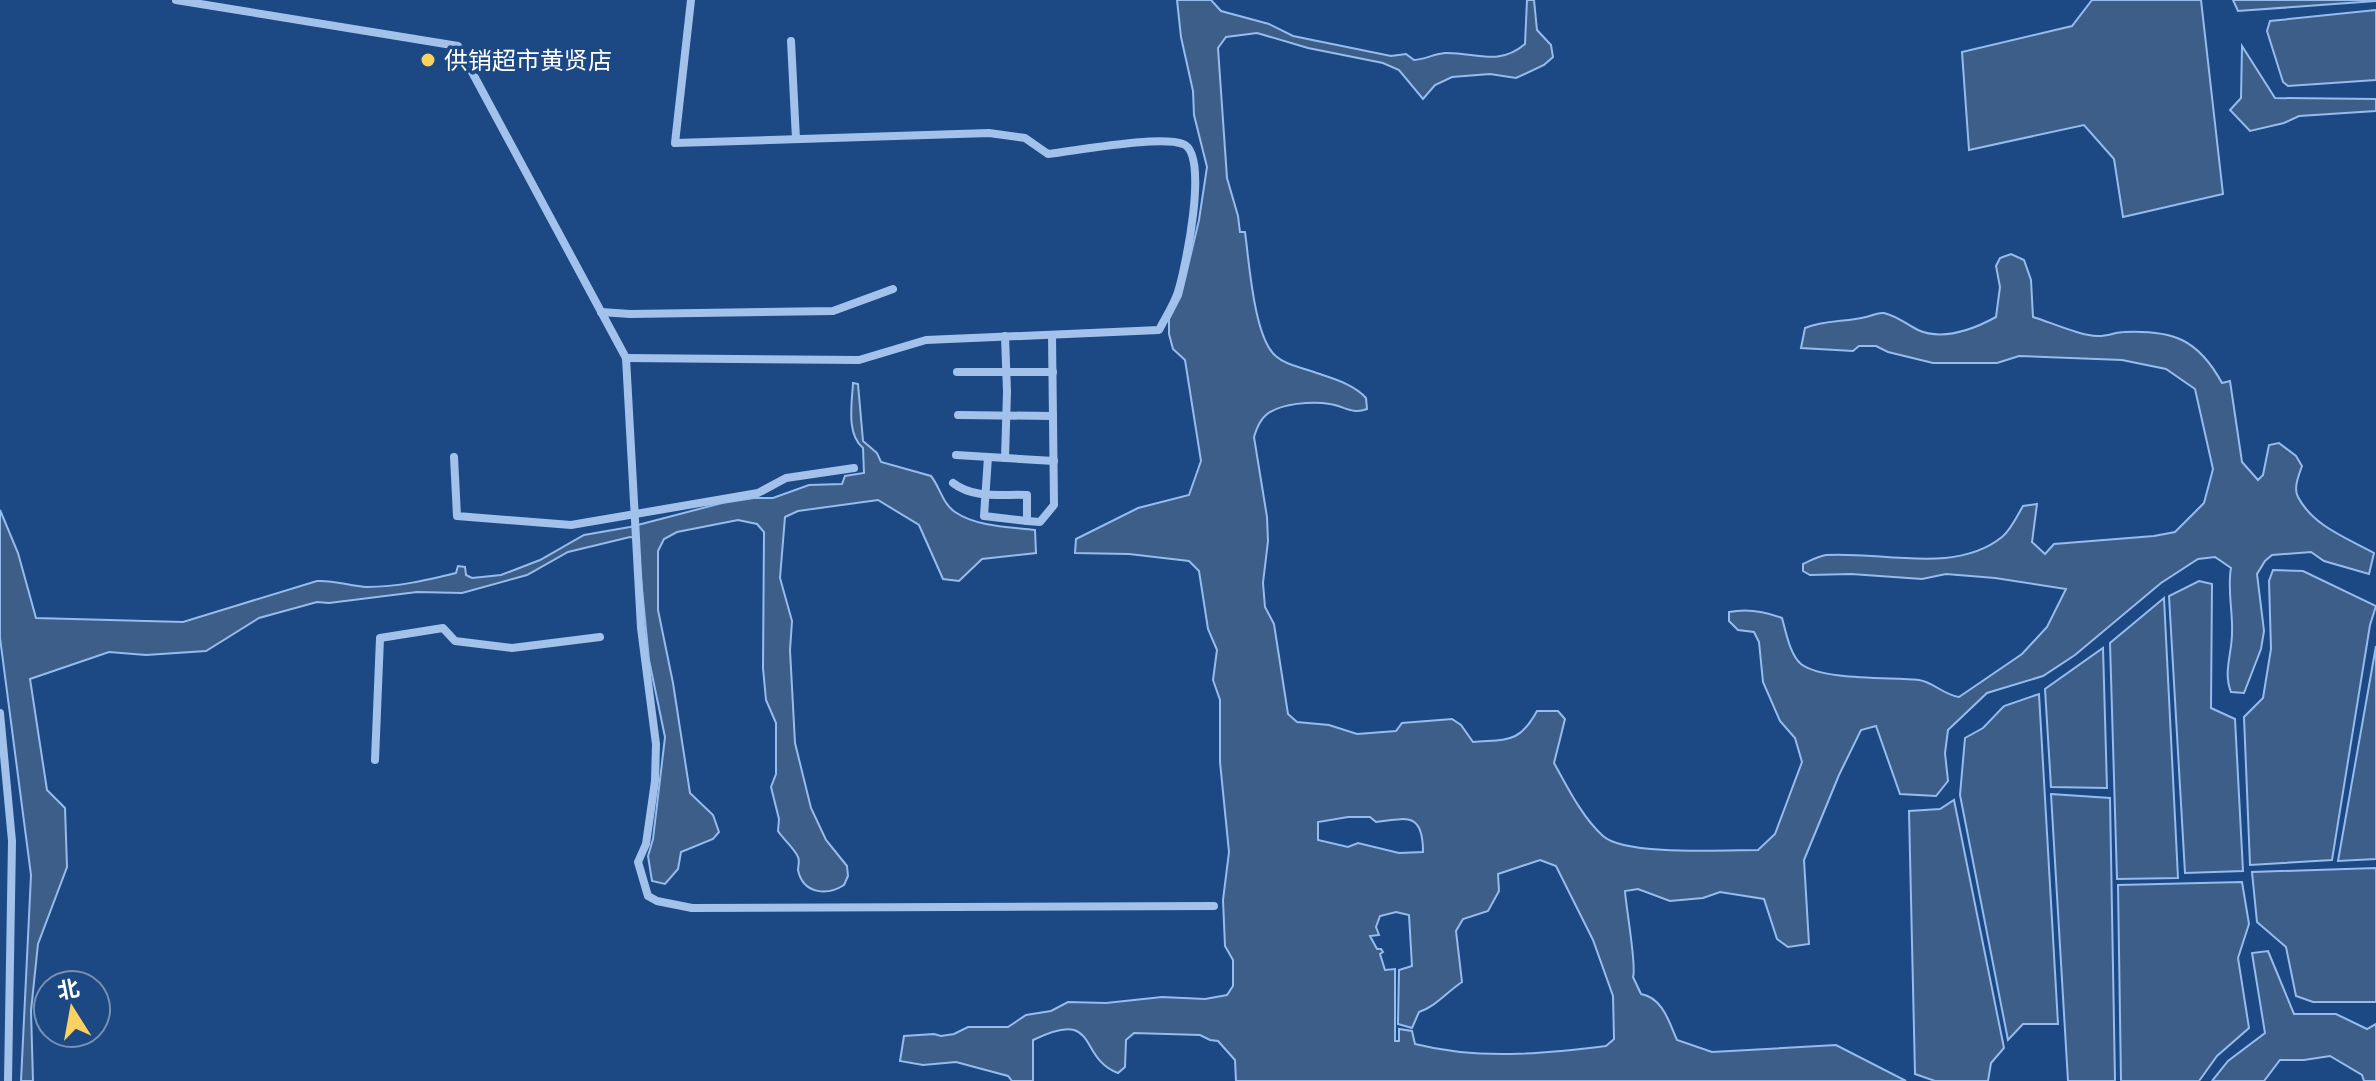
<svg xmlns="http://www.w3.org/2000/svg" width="2376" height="1081" font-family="'Archivo Narrow','Noto Sans SC',sans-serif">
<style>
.water{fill:#3e5e8a;stroke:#95bced;stroke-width:2;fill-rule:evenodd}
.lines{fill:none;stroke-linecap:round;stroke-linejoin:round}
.street{stroke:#a2c2eb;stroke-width:8}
.poi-dot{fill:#fbd15f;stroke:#1c4884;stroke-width:3}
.labels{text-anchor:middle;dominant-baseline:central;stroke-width:7;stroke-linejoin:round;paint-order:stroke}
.poi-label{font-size:24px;fill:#fff;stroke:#1c4884;text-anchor:start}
</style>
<rect width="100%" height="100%" fill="#1c4884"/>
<g class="water">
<path d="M 1177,0 L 1211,0 L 1221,11 L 1269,24 L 1293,36 L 1391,56 L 1406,54 L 1414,60 C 1426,59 1434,54 1445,53 C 1475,52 1498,67 1525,44 L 1527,0 L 1534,0 L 1537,30 L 1551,45 L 1553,57 L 1544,65 L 1516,78 L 1490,74 L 1452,77 L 1435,85 L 1423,99 L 1399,70 L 1383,63 L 1308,48 L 1257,33 L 1226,37 L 1218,48 L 1227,178 L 1238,216 L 1240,232 L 1245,232 C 1249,260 1254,341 1277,357 C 1286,365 1300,367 1311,371 C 1330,378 1353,383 1366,398 L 1367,409 C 1352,415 1344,406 1330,404 C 1313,401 1280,403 1266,415 C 1260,420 1256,430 1254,437 L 1267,517 L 1268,541 L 1263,583 L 1265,607 L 1274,624 L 1288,714 L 1297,722 L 1329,725 L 1357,734 L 1396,731 L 1402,723 L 1452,719 L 1461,725 L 1473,742 C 1507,739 1519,744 1537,711 L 1558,711 L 1565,719 L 1554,763 C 1568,788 1582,817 1603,836 C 1625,856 1726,850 1758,850 L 1775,834 L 1802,762 L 1795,738 L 1780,721 L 1763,682 L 1759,642 L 1754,632 L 1738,630 L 1729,621 L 1729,612 C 1748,608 1764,611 1782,618 C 1786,632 1790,655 1801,664 C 1824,681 1890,677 1919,680 C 1933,682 1944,695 1959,697 L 2022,654 L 2047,627 L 2066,589 L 1995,578 L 1946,574 L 1922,579 L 1851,574 L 1810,575 L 1803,571 L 1803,564 C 1810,561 1818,556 1826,555 C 1880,551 1955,575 2002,537 C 2011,530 2017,516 2023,506 L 2037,504 L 2032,542 L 2045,554 L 2054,544 L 2154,536 L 2175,532 L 2204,503 L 2213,469 L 2195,389 L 2166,369 L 2122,360 L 2019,356 L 1997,363 L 1933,363 L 1888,352 L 1876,346 L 1859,346 L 1853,351 L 1801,348 L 1805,328 C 1824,320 1846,322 1866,317 C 1872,316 1878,312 1884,313 C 1897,316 1906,324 1918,330 C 1943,341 1974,329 1996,317 L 2000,287 L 1996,266 L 2000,258 L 2011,254 L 2024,260 L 2031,280 L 2033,317 C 2050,322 2083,337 2099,336 C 2108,336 2116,332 2124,332 C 2173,330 2198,339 2222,383 L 2230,381 L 2242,462 L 2258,480 L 2263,475 L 2269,445 L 2279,443 L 2296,456 L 2302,466 C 2299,475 2293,488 2298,497 C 2313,526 2347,538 2374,553 L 2369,574 L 2324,561 L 2311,552 L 2272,555 L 2265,561 L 2257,574 L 2264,631 L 2261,649 L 2244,693 L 2231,692 C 2223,672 2232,654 2232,633 C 2233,611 2227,589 2231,568 L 2215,557 L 2198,559 L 2161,583 L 2075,655 L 2043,676 L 1987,693 L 1948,730 L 1945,753 L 1948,781 L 1936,796 L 1900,794 L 1876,726 L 1861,730 L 1839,775 L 1804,860 L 1809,944 L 1788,947 L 1777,939 L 1764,899 L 1720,892 L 1703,898 L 1670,901 L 1638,889 L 1625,891 C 1626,908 1637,967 1633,977 L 1641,994 C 1663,998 1669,1022 1677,1040 L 1712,1052 L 1836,1045 L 1906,1081 L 1236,1081 L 1235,1060 L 1218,1041 L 1210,1040 L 1200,1035 L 1134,1033 L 1126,1040 L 1125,1067 L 1118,1073 C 1077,1058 1100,1007 1033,1040 L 1033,1081 L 1012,1081 L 1008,1076 L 956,1062 L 923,1065 L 900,1061 L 904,1036 L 934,1034 L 941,1036 L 954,1034 L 968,1027 L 1008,1027 L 1026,1015 L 1051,1011 L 1068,1002 L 1106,1003 L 1162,997 L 1205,999 L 1227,995 L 1233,986 L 1233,960 L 1225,946 L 1223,900 L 1229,852 L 1220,762 L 1220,700 L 1213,680 L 1217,650 L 1208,629 L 1199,571 L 1189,561 L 1129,554 L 1075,553 L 1076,539 L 1138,508 L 1189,495 L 1201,461 L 1185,360 L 1173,349 L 1169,334 L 1169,319 L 1181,296 L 1199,220 L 1207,167 L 1194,115 L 1193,91 L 1181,37 ZM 1348,817 L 1370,817 L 1376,822 C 1407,818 1423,812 1423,852 L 1399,853 L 1358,843 L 1348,847 L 1318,840 L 1318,822 ZM 1540,860 L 1556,866 L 1593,940 L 1613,996 L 1614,1039 L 1606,1046 C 1543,1054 1478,1060 1415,1044 L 1412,1031 L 1399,1029 L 1399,1041 L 1395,1041 L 1395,969 L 1385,970 L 1380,954 L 1383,952 L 1381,949 L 1377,949 L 1370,936 L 1379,935 L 1376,927 L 1380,916 L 1396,912 L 1409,915 L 1412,966 L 1399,970 L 1398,1024 L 1412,1028 L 1419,1012 C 1435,1007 1447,992 1462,982 L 1456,931 L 1463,919 L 1488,911 L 1499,891 L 1498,874 Z"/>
<polygon points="2092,0 2201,0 2223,194 2123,217 2114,159 2084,125 1969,150 1962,52 2072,26"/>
<polygon points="2233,0 2376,0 2376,1 2238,11"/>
<polygon points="2376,10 2376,80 2288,86 2283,82 2267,31 2270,21"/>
<polygon points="2242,46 2275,98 2376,99 2376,111 2299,116 2284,123 2250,131 2230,110 2241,98"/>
<path d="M 853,383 L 858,384 L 863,441 L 877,453 L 881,462 L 931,476 C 940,487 942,503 955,512 C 977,527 1010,527 1035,530 L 1036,553 L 982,559 L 959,581 L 943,579 L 919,525 L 878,500 L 798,511 L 785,517 L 780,578 L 792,621 L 790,650 L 795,743 L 811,808 L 826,840 L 847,866 L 848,876 L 844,885 C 827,896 803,894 798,870 C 798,866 800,861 798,857 C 795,849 783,839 778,831 L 779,819 L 771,787 L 776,774 L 776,723 L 766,700 L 763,668 L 764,532 L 757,524 L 738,520 L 677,532 L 664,539 L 658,551 L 658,610 L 673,683 L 690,793 L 713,815 L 719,832 L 713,839 L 681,852 L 678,869 L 665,884 L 652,881 L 648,856 L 653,839 L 665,737 L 649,660 L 637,538 L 630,537 L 568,552 L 527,575 L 462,593 L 417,592 L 329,603 L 317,602 L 259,618 L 206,651 L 146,655 L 109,652 L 30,679 L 47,790 L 65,808 L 67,867 L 38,944 L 31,1011 L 33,1081 L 21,1081 L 31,875 L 0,638 L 0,510 L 18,553 L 36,618 L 183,622 L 317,581 C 334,580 350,586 367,587 C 398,587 427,580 456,573 L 458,566 L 465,567 L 466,575 L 472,578 L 501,575 L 540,560 L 584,535 L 630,527 L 722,503 L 754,498 L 773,498 L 809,485 L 842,484 L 845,476 L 864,473 L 863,448 C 846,434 852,403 853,383 Z"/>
<polygon points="2273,570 2303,571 2376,606 2370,625 2332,860 2250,865 2244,717 2263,698 2271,649 2269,581"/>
<polygon points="2199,581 2212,584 2211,708 2235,719 2243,871 2185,873 2169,596"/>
<polygon points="2164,598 2178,878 2117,879 2110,643"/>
<polygon points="2376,646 2376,859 2338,861"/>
<polygon points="2103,648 2107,788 2051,787 2045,689"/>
<polygon points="2039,694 2058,1024 2023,1024 2008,1040 1960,795 1965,738 1983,728 2004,706"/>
<polygon points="2051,794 2110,798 2115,1081 2068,1081"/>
<polygon points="1954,800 2004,1048 1991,1063 1988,1081 1935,1081 1915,1074 1909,811 1940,809"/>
<polygon points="2376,868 2376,1002 2313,1002 2296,996 2286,947 2257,922 2252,872"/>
<polygon points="2242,882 2249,924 2238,958 2249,1028 2217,1056 2199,1081 2121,1081 2118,885"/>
<polygon points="2268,951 2294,1014 2336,1014 2367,1029 2376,1024 2376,1081 2364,1081 2362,1075 2330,1056 2304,1060 2280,1060 2264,1081 2212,1081 2228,1061 2265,1033 2252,953"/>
</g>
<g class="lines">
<g class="street">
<polyline points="176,0 458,46 626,358 641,628 656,744 655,781 646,844 638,862 648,896 657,901 692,908 1214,906"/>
<polyline points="791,41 796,139"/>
<polyline points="601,312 630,314 833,311 893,289"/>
<polyline points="1005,336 1007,392 1005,458"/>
<path d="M 626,358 L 859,360 L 926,340 L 1159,330 C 1165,318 1174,305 1178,292 C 1185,270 1210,153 1183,144 C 1160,135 1076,151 1048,154 L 1025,138 L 989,133 L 675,143 L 691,0"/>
<polyline points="957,372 1053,372"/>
<polyline points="958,415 1053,416"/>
<polyline points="956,455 1054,461"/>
<polyline points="454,457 457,516 571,525 758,493 786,478 854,468"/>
<path d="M 953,483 C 974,499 1001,494 1027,495 L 1027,521 L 984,516 L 988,457"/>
<polyline points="1027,521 1040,522 1054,505 1052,335"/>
<polyline points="0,713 12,841 8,1081"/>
<polyline points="375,760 380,638 443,628 455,641 512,648 600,637"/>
</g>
</g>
<circle class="poi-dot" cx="428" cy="60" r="8"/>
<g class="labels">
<g class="poi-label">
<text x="444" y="60">供销超市黄贤店</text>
</g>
</g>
<g transform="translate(72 1009) rotate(349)"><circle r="38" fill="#1c4884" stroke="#7791b5" stroke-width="2"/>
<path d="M0-6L14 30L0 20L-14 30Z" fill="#fbd15f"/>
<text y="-12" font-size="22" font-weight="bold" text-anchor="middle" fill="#ffffff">北</text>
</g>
</svg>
